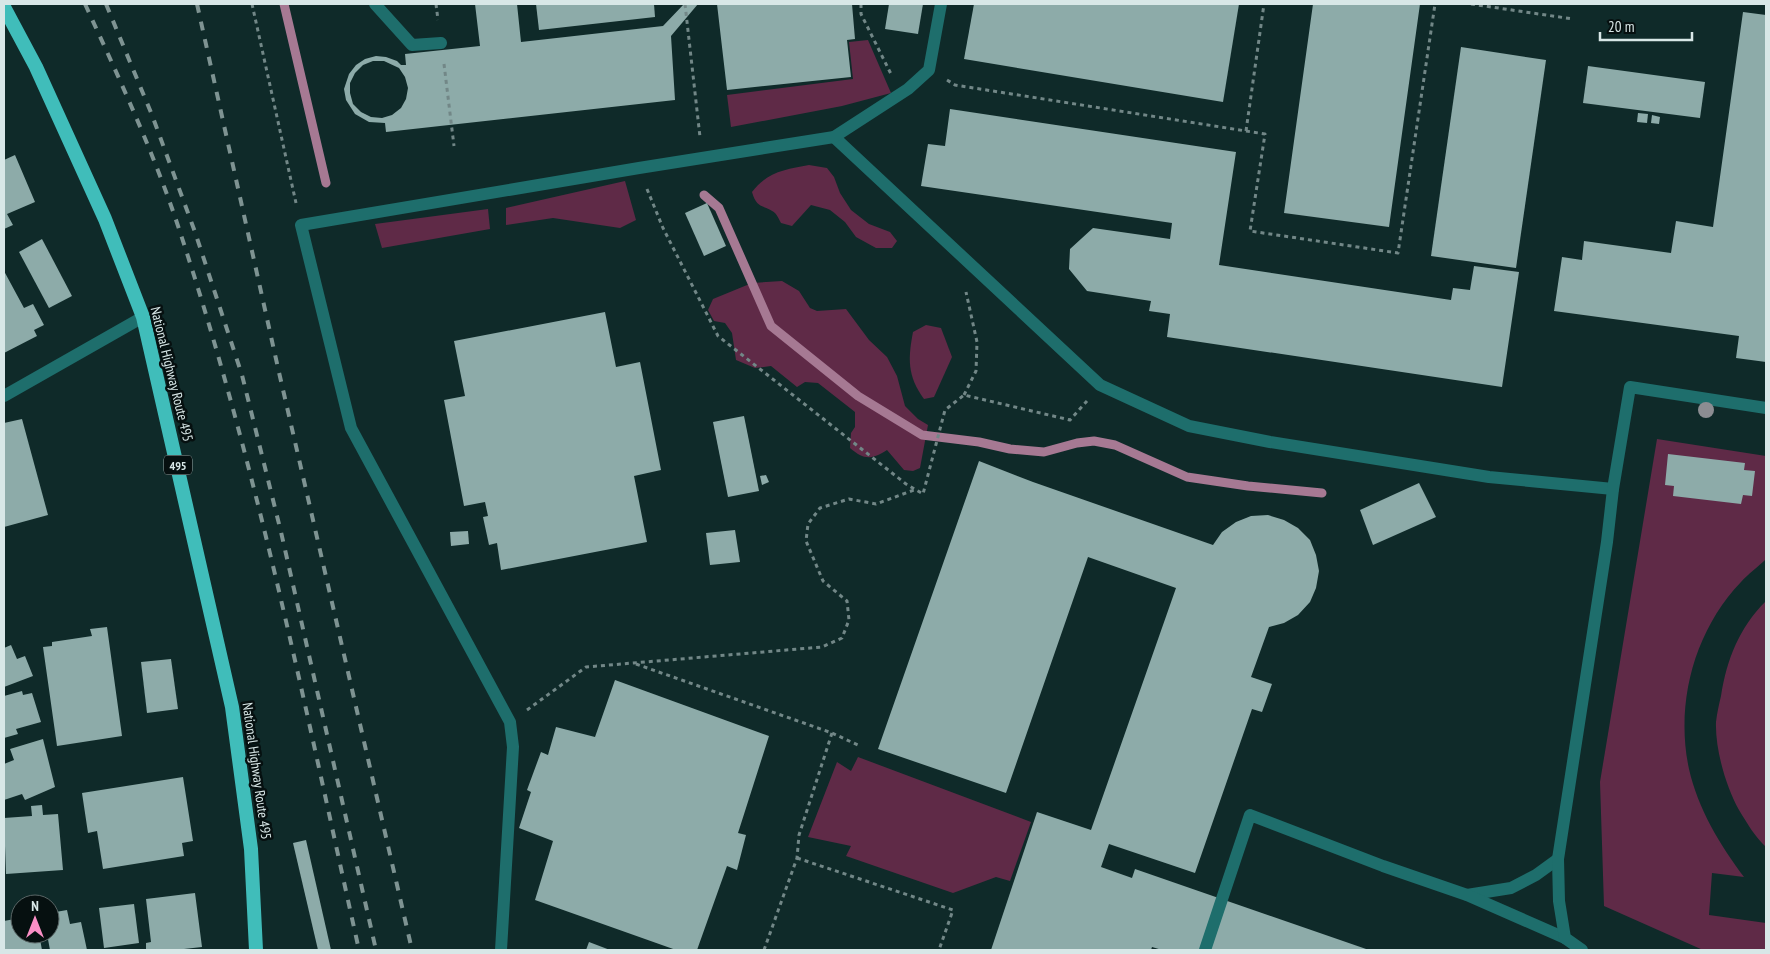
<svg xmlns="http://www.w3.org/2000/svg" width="1770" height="954" font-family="'PT Sans Narrow',sans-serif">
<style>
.green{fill:#5f2a47}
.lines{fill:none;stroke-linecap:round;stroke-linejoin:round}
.stream{stroke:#a67993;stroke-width:9}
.building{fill:#8daba9;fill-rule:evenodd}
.path{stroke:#728787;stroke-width:3;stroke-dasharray:4 4;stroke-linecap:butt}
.service{stroke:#1e6e6c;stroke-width:12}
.pedestrian{stroke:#1e6e6c;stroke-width:12}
.minor{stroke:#1e6e6c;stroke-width:12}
.trunk{stroke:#40bdba;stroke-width:14}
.rail{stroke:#7e9392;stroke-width:4;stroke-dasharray:9 9;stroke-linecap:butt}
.tree{fill:#8c8d92}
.labels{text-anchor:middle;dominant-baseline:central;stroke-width:5;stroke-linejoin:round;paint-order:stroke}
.shield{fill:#061010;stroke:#99a6a6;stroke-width:1}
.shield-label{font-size:12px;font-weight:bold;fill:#d8e7e7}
.street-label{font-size:14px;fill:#d8e7e7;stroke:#061010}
</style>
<rect width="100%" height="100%" fill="#0f2a29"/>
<g class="green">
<polygon points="868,40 891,93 842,106 731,127 727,95 853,79 849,42"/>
<path d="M 809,165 L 827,168 L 834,177 L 840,193 L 851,210 L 869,224 L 890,232 L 897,241 L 892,248 L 876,248 L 856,237 L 845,222 L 830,210 L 811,205 L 792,226 L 781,223 C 779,220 778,216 775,213 C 764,204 757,210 752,192 C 767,172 786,169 809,165 Z"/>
<polygon points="625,181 636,220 620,228 553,218 506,225 506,208"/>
<polygon points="488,209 490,229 382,248 375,224"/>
<path d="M 782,281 L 799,291 L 810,308 L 817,311 L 846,309 L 869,340 L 887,357 L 897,376 L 905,406 L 918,419 L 928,425 L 920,468 L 913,471 L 904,470 L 887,450 C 871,460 864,460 850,448 L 851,433 L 855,427 L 855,412 L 818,383 L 805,382 L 797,387 L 771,366 L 755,368 L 736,360 L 732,333 L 725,323 L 714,321 L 708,310 L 713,299 L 752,283 Z"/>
<path d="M 926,325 L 941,328 L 952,357 L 934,397 L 924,399 C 907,376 908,358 913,332 Z"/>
<path d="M 1657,439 L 1766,456 L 1766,559 C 1758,567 1748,574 1741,582 C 1694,631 1675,704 1689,769 C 1698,809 1720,845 1744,877 L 1712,873 L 1709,915 L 1766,923 L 1766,950 L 1703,950 L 1604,906 L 1600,782 Z"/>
<path d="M 1766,601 L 1766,847 C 1755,837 1747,823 1739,810 C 1726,787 1715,749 1716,722 C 1717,713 1719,704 1721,696 C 1727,659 1739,628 1766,601 Z"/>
<polygon points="858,757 1031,822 1010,881 996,877 953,893 846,856 851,846 808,837 837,762 851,771"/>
</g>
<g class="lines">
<g class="stream">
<polyline points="284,4 326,183"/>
<polyline points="704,195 719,208 771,326 858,396 922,435 979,442 1010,449 1044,452 1077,443 1094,441 1115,445 1187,477 1248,486 1322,493"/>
</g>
</g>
<g class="building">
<path d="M 475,4 L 517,4 L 521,42 L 663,26 L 684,4 L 698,4 L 671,36 L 675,100 L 386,132 L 385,123 L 369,122 L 355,114 L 346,100 L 344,89 L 349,74 L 356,65 L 365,59 L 376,56 L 386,57 L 397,61 L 401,65 L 406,65 L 405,54 L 480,46 ZM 373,61 L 384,61 L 399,68 L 405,77 L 408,88 L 406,99 L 401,108 L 392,115 L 382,118 L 371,117 L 361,112 L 353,104 L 350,93 L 350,83 L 355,73 L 363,65 Z"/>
<polygon points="536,4 654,4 655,17 539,30"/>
<polygon points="717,4 852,4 855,39 847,40 851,77 727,90"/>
<polygon points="889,4 923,4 918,34 885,29"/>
<polygon points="974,4 1239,4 1223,102 964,59"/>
<polygon points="1313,4 1411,5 1420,4 1389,227 1284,213"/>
<polygon points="1743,12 1766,15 1766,362 1736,358 1739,336 1554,311 1562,257 1582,260 1584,241 1671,253 1676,221 1713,227"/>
<polygon points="1461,47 1546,60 1516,268 1431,256"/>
<polygon points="1588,66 1705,82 1700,118 1583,103"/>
<polygon points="950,109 1236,152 1219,265 1451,300 1453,288 1470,290 1474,266 1519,272 1502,387 1167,337 1170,314 1149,311 1151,301 1087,291 1069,269 1070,249 1093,228 1170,239 1172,223 921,186 928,144 945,146"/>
<polygon points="1638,113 1648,114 1647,123 1637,122"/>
<polygon points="1652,115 1660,117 1659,124 1651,123"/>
<polygon points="15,155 35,202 7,214 13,225 4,229 4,160"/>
<polygon points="707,203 726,246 704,256 685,213"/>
<polygon points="42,239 72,296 49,308 19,252"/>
<polygon points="4,271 24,308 33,304 44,325 34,330 37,336 4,353"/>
<polygon points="605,312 616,367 640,362 661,470 634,476 647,542 501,570 497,543 489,545 483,517 488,516 485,502 464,506 444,400 465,396 454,341"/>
<polygon points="744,416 759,491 728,497 713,422"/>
<polygon points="22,419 48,515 4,527 4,423"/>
<polygon points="1668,454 1745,463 1744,470 1755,471 1752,496 1743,495 1741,504 1673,496 1674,486 1665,485"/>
<polygon points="979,461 1033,482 1213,545 1222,532 1236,522 1251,516 1268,515 1284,520 1298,528 1310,540 1316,555 1319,571 1316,588 1310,602 1298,615 1284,623 1269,627 1251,677 1272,684 1262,712 1252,709 1195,873 1109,844 1101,867 1132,878 1135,869 1369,950 1162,950 1152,947 1151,950 991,950 1037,812 1091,830 1176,588 1088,557 1006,793 878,749"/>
<polygon points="766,475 769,482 762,485 760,476"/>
<polygon points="1419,483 1436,517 1373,545 1360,510"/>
<polygon points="735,530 740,562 710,565 706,533"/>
<polygon points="468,531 469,544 451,546 450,532"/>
<polygon points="107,627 122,736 57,746 43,647 52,646 52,642 92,636 90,629"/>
<polygon points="11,645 17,659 25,656 33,676 4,687 4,648"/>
<polygon points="171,659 178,709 147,713 141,662"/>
<polygon points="615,680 769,736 738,833 746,835 737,870 727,866 697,950 676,950 535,900 553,841 519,828 531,792 527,790 541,752 548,755 556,727 595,737"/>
<polygon points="22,691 23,695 32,693 41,722 16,729 18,734 4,738 4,696"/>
<polygon points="43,739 55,787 25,800 22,794 4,800 4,764 14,760 10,749"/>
<polygon points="183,777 193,841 182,843 184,856 103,869 97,831 88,833 82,793"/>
<polygon points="42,805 43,815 58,814 63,870 6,874 4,818 32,816 31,806"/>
<polygon points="306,840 331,950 318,950 293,843"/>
<polygon points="195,893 202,947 175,950 146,950 146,943 151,942 146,899"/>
<polygon points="134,904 139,943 104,948 99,908"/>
<polygon points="67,910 70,924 81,922 87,950 50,950 47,934 50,934 50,913"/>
<polygon points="20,918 20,934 39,934 42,950 5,950 4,921"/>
<polygon points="589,942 610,950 586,950"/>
</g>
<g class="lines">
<g class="path">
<polyline points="252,4 296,203"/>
<polyline points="436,4 438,20"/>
<polyline points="685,4 700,137"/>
<polyline points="861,4 861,14 891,74"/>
<polyline points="1471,4 1573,19"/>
<polyline points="444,64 454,146"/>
<polyline points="947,80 955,85 1265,134 1250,231 1398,253 1435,4"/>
<polyline points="1246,131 1264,4"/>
<polyline points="647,189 663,228 718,336 906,484 923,494 945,410 964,395 1070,420 1087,401"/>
<polyline points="964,395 976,371 977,342 966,292"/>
<polyline points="636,664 832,733 860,746"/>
<polyline points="527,710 586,667 822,647 842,638 849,620 847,601 823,581 806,541 808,524 820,508 849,499 876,504 914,490"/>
<polyline points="797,858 953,910 939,950"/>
<polyline points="764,950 797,858 799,835 832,733"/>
</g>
<g class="service">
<polyline points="834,137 1100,385 1189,426 1270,442 1489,477 1613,489"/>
<polyline points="1467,895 1511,888 1536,875 1558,859"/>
<polyline points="501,950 513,747 510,722 351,428 301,225 639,168 834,137 908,89 929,70 941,4"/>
<polyline points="1205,950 1250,815 1383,866 1467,895 1565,938"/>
<polyline points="1582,950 1565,938 1559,901 1558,859 1607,542 1613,489 1630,387 1766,408"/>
</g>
<polyline class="pedestrian" points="375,4 412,45 441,43"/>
<polyline class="minor" points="4,396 143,317"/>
<polyline class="trunk" points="4,7 36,67 105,219 143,317 232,707 251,849 256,950"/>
<g class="rail">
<path d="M 85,4 C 120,80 156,157 182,238 C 258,470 306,712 359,950"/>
<polyline points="106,4 152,115 195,232 242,375 281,532 376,950"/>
<polyline points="197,4 278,368 412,950"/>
</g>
</g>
<circle class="tree" cx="1706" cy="410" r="8"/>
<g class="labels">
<rect class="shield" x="164" y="455.5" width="28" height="19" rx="4"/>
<g class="shield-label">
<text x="178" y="465">495</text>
</g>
<g class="street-label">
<text transform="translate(172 374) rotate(76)">National Highway Route 495</text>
<text transform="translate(257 771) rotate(82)">National Highway Route 495</text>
</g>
</g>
<rect width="1770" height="954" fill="none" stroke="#d8e7e7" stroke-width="10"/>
<g transform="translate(35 919)"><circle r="24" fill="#061010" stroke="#5a6666"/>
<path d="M0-4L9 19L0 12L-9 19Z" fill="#fa8fc6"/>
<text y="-8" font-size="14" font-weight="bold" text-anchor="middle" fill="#d8e7e7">N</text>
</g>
<path d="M1600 32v8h92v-8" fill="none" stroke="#d8e7e7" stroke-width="2.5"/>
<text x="1608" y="32" font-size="15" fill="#d8e7e7" stroke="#061010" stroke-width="4" paint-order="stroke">20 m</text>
</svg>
